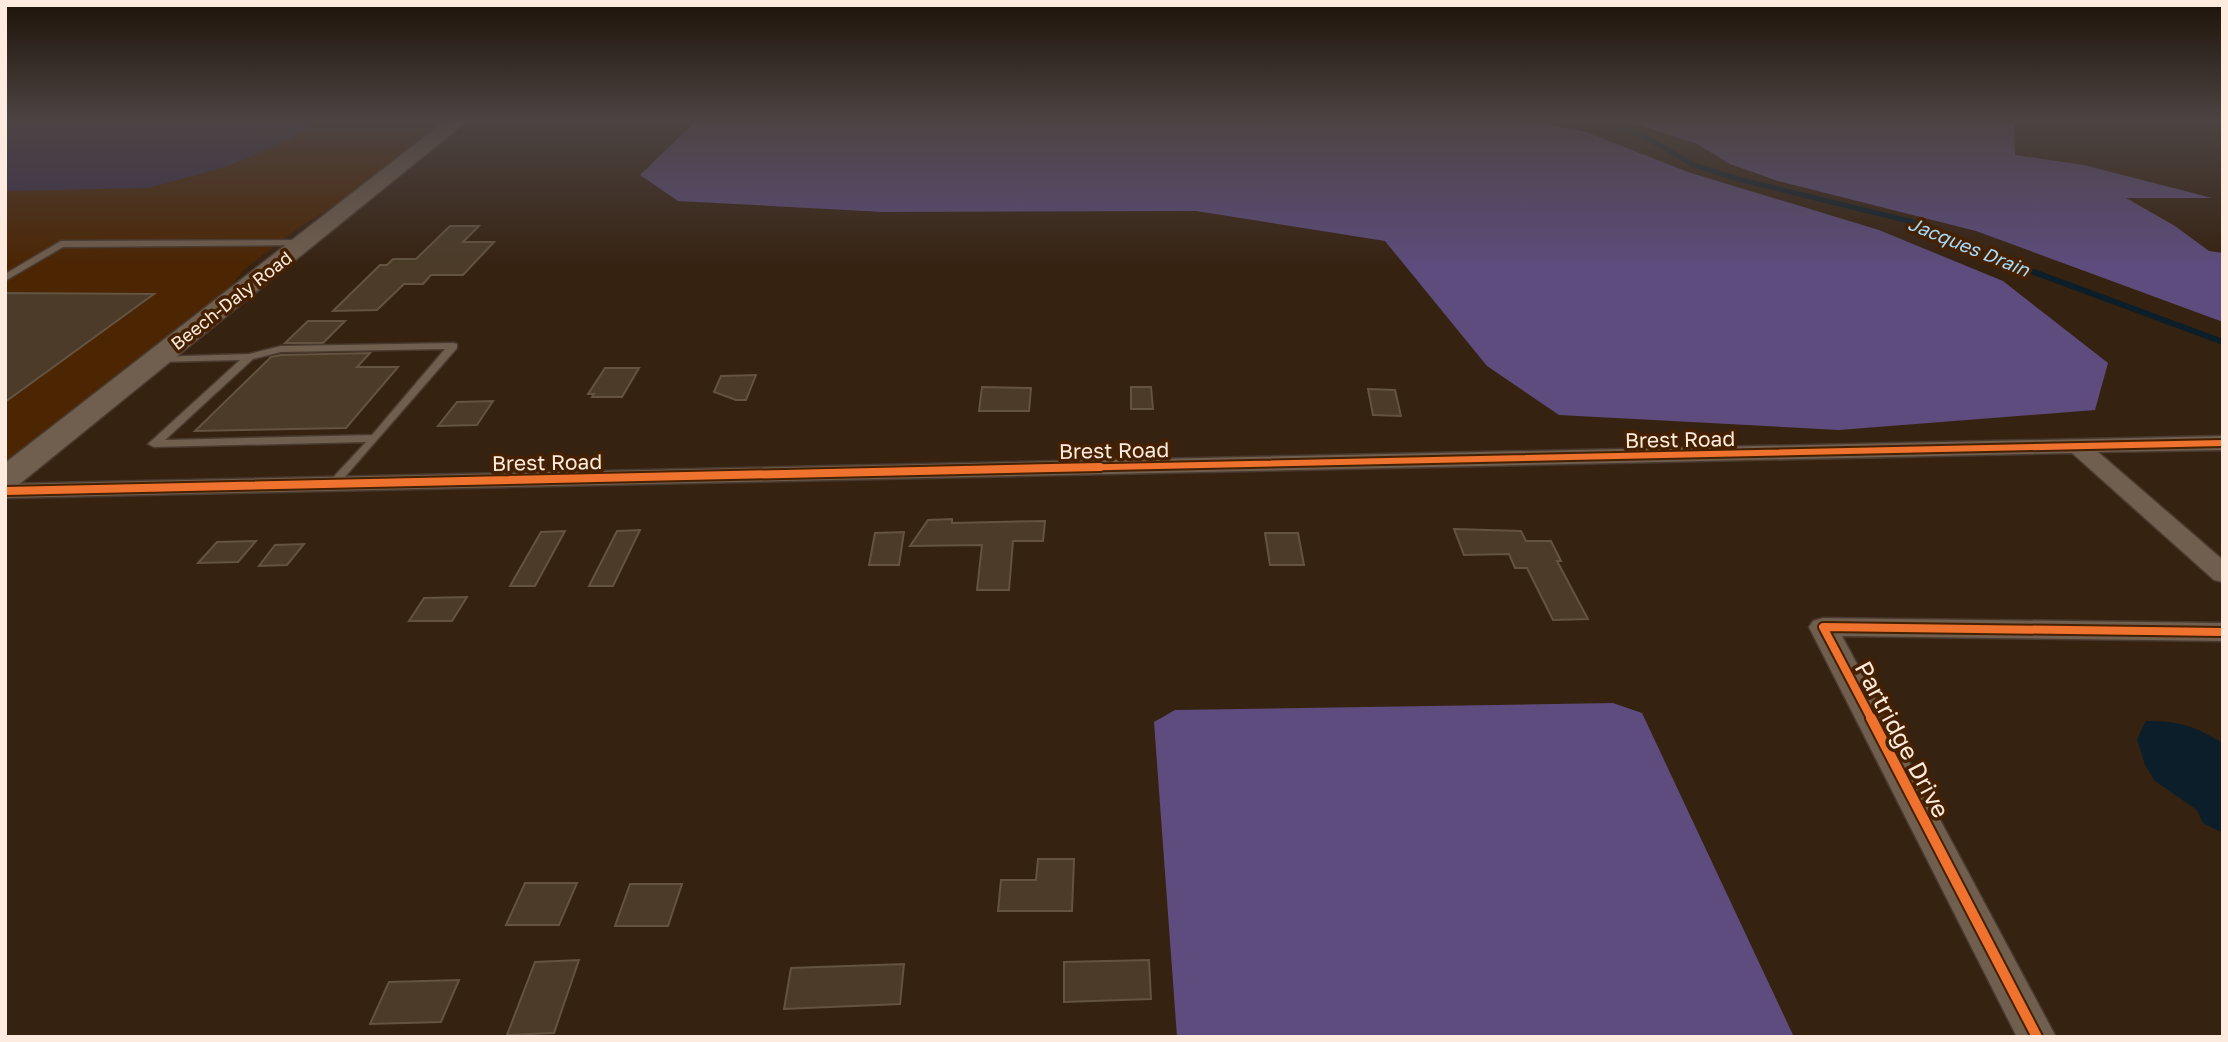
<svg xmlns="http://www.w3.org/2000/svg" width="2228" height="1042" font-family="'Golos Text',sans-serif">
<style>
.built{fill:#4c2502}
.green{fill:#3b2f4e}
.forest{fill:#5d4c7d}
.water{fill:#0b1e29}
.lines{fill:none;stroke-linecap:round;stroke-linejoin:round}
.stream-far1{stroke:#0b1e29;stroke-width:5}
.stream{stroke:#0b1e29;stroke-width:6}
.building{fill:#4b3b28;stroke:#635340;stroke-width:2}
.lane-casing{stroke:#493a2f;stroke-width:3}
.street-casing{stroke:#493a2f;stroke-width:3}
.secondary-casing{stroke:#493a2f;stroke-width:3}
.lane{fill:#705e4e;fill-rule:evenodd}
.street{fill:#705e4e;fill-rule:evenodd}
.secondary{fill:#705e4e;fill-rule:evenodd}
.cycleway-far2-casing{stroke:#452102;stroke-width:10}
.cycleway-far1-casing{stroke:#452102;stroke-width:12}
.cycleway-casing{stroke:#452102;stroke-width:14}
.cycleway-far2{stroke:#ef722f;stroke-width:6}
.cycleway-far1{stroke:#ef722f;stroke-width:8}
.cycleway{stroke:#ef722f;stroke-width:10}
.labels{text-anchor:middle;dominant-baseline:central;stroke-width:7;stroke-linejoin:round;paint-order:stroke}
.far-street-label{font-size:18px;fill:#feebdf;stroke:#452102}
.far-water-label{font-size:19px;font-style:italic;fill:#a4dbfe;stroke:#452102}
.street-label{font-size:21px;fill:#feebdf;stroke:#452102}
.near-street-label{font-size:24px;fill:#feebdf;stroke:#452102}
</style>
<rect width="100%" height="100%" fill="#362211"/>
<polygon class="built" points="5,121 445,121 332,207 298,228 245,269 226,291 18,453 5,460"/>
<polygon class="green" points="5,121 319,121 289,140 225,167 148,188 5,191"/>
<g class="forest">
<polygon points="696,121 1528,121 1586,132 1688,172 1879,230 2003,281 2108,363 2095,410 1839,430 1559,415 1487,366 1385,241 1196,211 883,212 678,201 640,175"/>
<polygon points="1628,121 2005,121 2014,126 2015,155 2084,165 2212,198 2126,198 2175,226 2209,251 2223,253 2223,322 1976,231 1778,181 1730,164 1697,144"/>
<polygon points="1613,703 1642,713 1794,1037 1177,1037 1154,722 1175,710"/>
</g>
<path class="water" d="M 2146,721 C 2180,721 2194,726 2223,743 L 2223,833 L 2203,823 L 2197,810 L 2155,781 L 2145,765 L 2137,739 Z"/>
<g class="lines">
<polyline class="stream-far1" points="1593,121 1644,136 1694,165 1738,179 1925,225 1969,248 2038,274"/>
<polyline class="stream" points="2034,272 2223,342"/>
</g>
<g class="building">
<polygon points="450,226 479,226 463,242 494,242 463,275 431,275 423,284 404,284 377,310 333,311 380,265 387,265 393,259 416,259"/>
<polygon points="5,293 154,294 5,402"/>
<polygon points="308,321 345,321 323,343 285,343"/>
<polygon points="370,353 357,367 398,367 346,428 195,431 271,357 281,355"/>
<polygon points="605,368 639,368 622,397 592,397 594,394 588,394"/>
<polygon points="756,375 746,400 736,400 714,392 721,376"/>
<polygon points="982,387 1031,388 1029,411 979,411"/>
<polygon points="1131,387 1151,387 1153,409 1131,409"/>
<polygon points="1368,389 1395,390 1401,416 1373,415"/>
<polygon points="493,401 477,425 438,426 457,402"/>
<polygon points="952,519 952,523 1045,521 1043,541 1013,541 1009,590 977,590 982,545 910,546 928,520"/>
<polygon points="1454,529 1521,531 1526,541 1551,541 1561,561 1557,561 1588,619 1553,620 1527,568 1515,568 1509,554 1464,555"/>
<polygon points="640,530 613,586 589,586 617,531"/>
<polygon points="565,531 535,586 510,586 541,532"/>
<polygon points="904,532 899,565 869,565 875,533"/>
<polygon points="1265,533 1298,533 1304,565 1270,565"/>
<polygon points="256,541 238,562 198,563 217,542"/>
<polygon points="304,544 287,565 259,566 275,545"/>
<polygon points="467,597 452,621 409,621 424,598"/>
<polygon points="1038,859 1074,859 1072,911 998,911 1001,880 1036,880"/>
<polygon points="525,883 577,883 559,925 506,925"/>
<polygon points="630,884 682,884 668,926 615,926"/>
<polygon points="579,960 554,1033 507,1035 535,962"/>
<polygon points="1149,960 1151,999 1064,1002 1064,962"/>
<polygon points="904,964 900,1004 784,1009 791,968"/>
<polygon points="459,980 441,1022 370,1024 389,982"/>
</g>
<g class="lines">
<g class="lane-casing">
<g id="lane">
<polygon points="303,240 307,243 306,245 63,247 5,281 5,274 61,241"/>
<path d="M 453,343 L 457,344 L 457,348 L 337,486 L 329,486 L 327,484 L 366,442 L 154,447 L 148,444 L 240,360 L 158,362 L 154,361 L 154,357 L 249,354 L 281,346 ZM 445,349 L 372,435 L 165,440 L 253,359 L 281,352 Z"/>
</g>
</g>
<g class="street-casing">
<g id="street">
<polygon points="2223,436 2223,450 2098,452 2223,560 2223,582 2214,580 2072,453 5,498 5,484"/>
<polygon points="1823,618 2223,623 2223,641 1842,636 2056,1037 2017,1037 1809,627 1813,621"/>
</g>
</g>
<g class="secondary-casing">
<polygon id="secondary" points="445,121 467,121 17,486 5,489 5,463"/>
</g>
<use href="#lane" class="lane"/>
<use href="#street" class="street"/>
<use href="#secondary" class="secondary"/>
<g class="cycleway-far2-casing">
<polyline id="cycleway-far2" points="1019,469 2223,443"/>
</g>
<g class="cycleway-far1-casing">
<g id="cycleway-far1">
<polyline points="5,491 1100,467"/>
<polyline points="1872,720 1823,627 2223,632"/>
</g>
</g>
<g class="cycleway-casing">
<polyline id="cycleway" points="1871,718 2037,1037"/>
</g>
<use href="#cycleway-far2" class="cycleway-far2"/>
<use href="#cycleway-far1" class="cycleway-far1"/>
<use href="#cycleway" class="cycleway"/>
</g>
<linearGradient id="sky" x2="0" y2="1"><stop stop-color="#1e1309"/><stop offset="0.45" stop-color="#4c4443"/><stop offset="1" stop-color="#4c4443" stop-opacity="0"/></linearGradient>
<rect width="2228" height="267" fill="url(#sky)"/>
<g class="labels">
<g class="far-street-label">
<text transform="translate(231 300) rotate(-38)">Beech-Daly Road</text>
</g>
<g class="far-water-label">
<text transform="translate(1969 246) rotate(22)">Jacques Drain</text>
</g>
<g class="street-label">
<text transform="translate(1680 439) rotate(-1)">Brest Road</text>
<text transform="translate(1114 450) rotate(-1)">Brest Road</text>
<text transform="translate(547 462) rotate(-1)">Brest Road</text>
</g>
<g class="near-street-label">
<text transform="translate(1903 739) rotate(62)">Partridge Drive</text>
</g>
</g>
<rect width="2228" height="1042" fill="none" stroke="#feebdf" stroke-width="14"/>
</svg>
